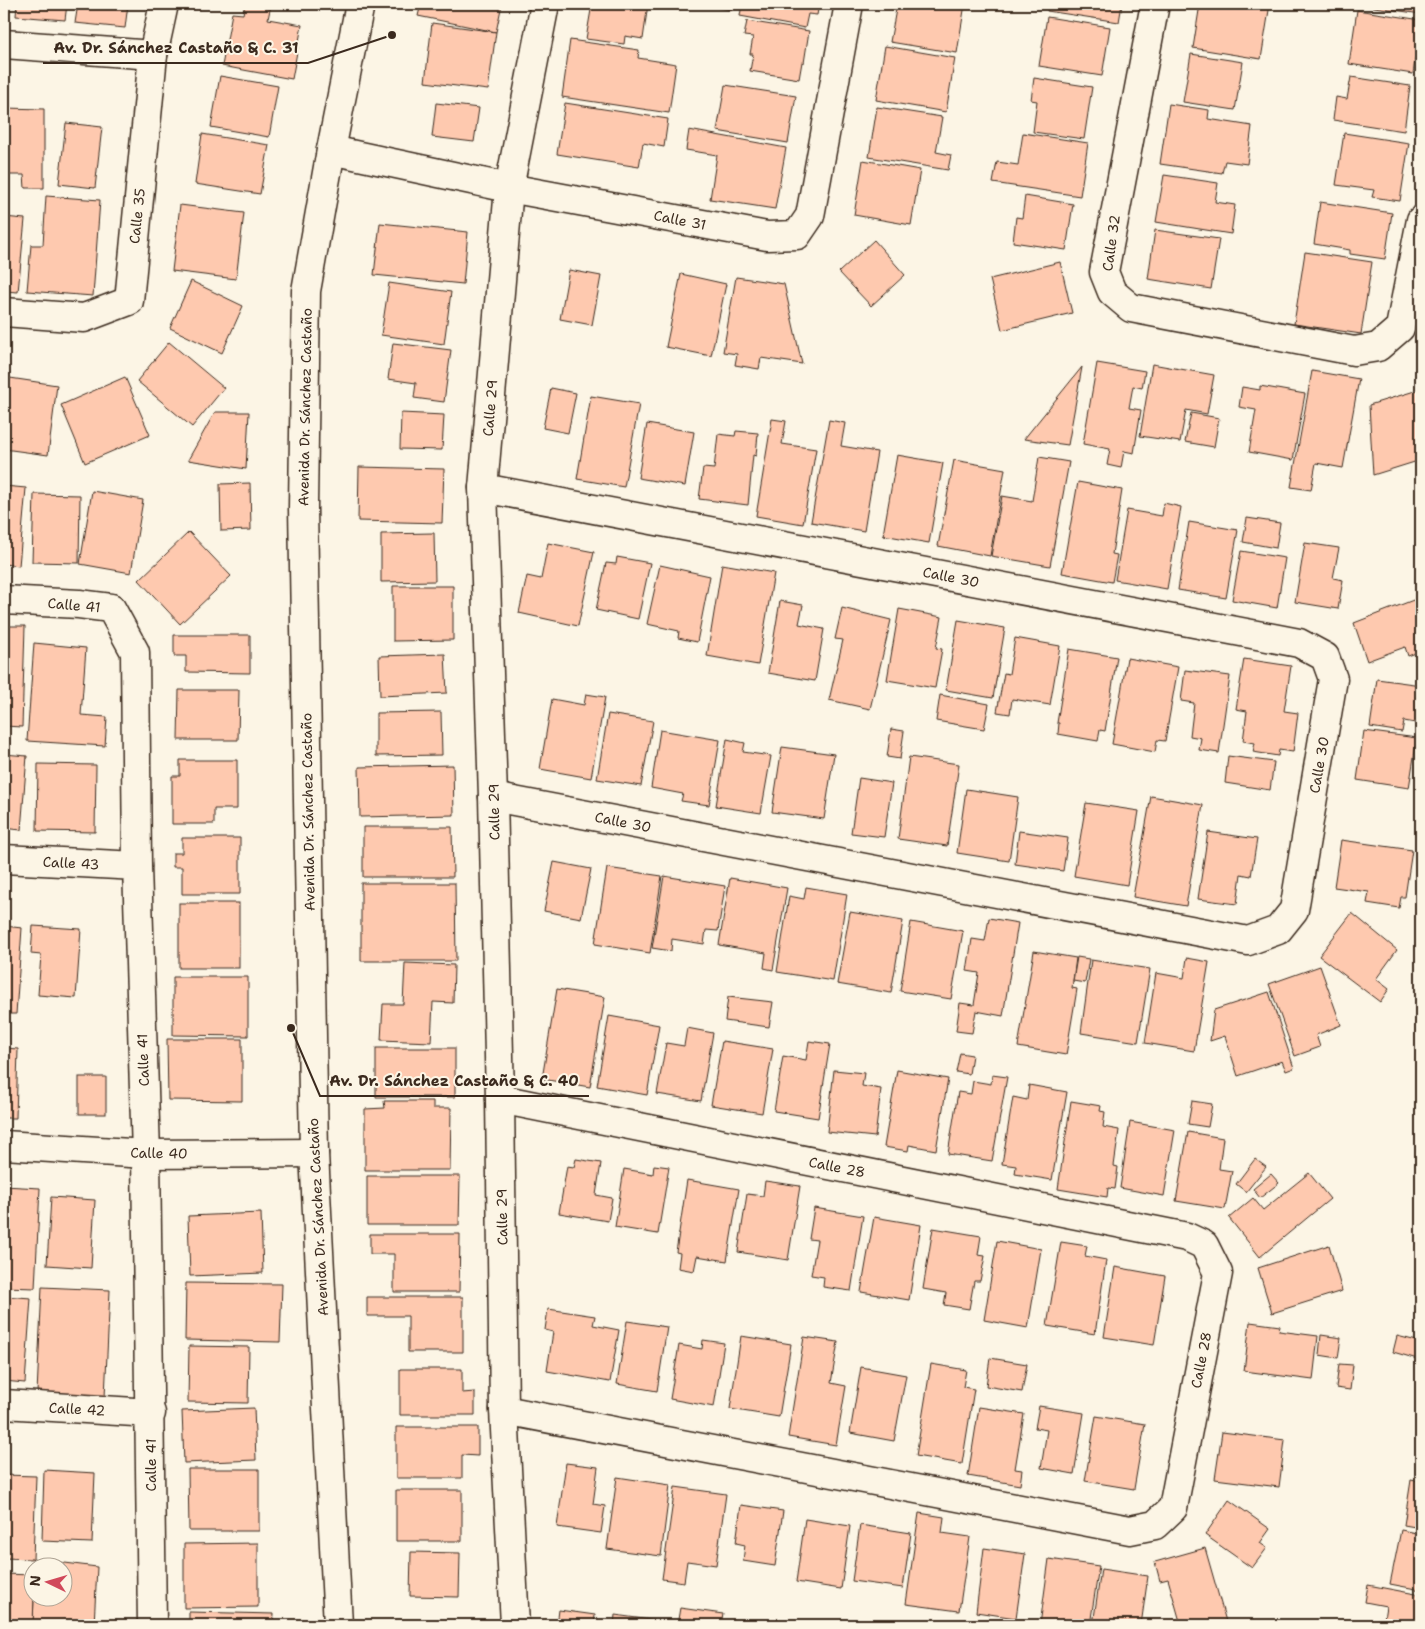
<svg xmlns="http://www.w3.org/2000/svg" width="1425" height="1629" font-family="'Shantell Sans',sans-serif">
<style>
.building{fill:#fec9af;stroke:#3b2a1e}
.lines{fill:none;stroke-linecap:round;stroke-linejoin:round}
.minor-casing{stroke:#3b2a1e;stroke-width:31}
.tertiary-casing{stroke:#3b2a1e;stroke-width:31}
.minor{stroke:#fcf5e5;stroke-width:28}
.tertiary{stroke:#fcf5e5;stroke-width:28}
.labels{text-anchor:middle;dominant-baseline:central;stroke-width:4;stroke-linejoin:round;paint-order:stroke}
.street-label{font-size:14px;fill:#3b2a1e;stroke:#fcf5e5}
.leader{fill:none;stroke:#3b2a1e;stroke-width:2}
.callout-dot{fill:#3b2a1e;stroke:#fcf5e5;stroke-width:2}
.callout-label{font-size:15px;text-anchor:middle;font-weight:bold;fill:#3b2a1e;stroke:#fcf5e5;stroke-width:4;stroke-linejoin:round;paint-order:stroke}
</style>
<rect width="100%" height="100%" fill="#fcf5e5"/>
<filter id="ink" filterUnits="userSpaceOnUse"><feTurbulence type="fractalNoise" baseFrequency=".02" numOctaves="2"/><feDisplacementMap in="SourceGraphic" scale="10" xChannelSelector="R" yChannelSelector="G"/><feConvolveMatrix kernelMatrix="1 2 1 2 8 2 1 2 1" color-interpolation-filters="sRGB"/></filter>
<g filter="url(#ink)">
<g class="building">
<polygon points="17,4 67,4 65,20 16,16"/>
<polygon points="78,4 128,4 125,28 75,23"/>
<polygon points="245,4 271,5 268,19 302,25 292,79 222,66 232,13 243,14"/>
<polygon points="421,4 502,4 496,32 418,16"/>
<polygon points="592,4 648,4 643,39 625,36 624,44 586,39"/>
<polygon points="714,4 733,4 732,10 714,7"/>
<polygon points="742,4 819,4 817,15 808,14 805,28 740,16"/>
<polygon points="897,4 965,4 957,53 890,42"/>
<polygon points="1048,4 1122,4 1119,22 1047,11"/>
<polygon points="1200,4 1270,4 1261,59 1193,48"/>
<polygon points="1354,4 1421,4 1421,14"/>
<polygon points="1357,10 1421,20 1413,74 1349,64"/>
<polygon points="1047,17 1110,27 1102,76 1039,66"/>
<polygon points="747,21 809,31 804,63 802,62 799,79 750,71 753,54 750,54 753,37 744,36"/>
<polygon points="432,23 496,32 488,90 425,82"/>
<polygon points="570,40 639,50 638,58 676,64 669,113 562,97"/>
<polygon points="885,46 955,58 946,112 876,100"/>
<polygon points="1191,54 1243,62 1235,110 1183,102"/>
<polygon points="220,76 278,86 269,137 211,127"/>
<polygon points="1351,77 1410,86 1404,131 1333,120 1336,97 1347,99"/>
<polygon points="1034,78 1092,87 1084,139 1033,132 1037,101 1031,100"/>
<polygon points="725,85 796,96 788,143 717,131"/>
<polygon points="436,103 479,108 474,142 432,137"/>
<polygon points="565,103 668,119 664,147 643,143 639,167 557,154"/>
<polygon points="1169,104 1209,110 1208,119 1252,126 1247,164 1225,161 1222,173 1160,164"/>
<polygon points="877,107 942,117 936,152 951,155 948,170 869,157"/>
<polygon points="4,108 44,109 44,188 25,188 24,175 4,175"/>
<polygon points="66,123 102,127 95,188 59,184"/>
<polygon points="689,130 786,148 775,209 710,199 717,155 686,150"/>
<polygon points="1023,133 1088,143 1080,196 993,183 997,162 1018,165"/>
<polygon points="1344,133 1409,143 1400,201 1372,197 1374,190 1336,185"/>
<polygon points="202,134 269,145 260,194 195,184"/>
<polygon points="863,160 920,170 911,225 854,215"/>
<polygon points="1164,175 1218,183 1215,202 1235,205 1231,234 1156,222"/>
<polygon points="46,196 100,200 93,296 27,291 31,245 43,245"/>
<polygon points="1025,196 1073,204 1066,250 1013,242 1016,217 1022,218"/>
<polygon points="1320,202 1392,213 1385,259 1350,254 1350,250 1314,244"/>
<polygon points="180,205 244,213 236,279 172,271"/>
<polygon points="4,217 25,219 18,292 4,291"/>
<polygon points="380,223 468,232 463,284 374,275"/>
<polygon points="1155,230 1219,239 1211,289 1148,279"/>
<polygon points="874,240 905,275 871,306 839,272"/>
<polygon points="1305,252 1372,262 1361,334 1294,324"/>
<polygon points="1060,262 1072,313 1002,330 990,279"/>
<polygon points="569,270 601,276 592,325 560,319"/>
<polygon points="681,274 726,284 711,356 666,347"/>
<polygon points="736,277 784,284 802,364 761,358 759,369 735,365 737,354 723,352"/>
<polygon points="191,281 243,306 222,353 170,328"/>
<polygon points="389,283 451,292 444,344 381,335"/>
<polygon points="169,342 224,388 192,427 137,381"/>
<polygon points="393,343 451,350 444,402 414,398 416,383 388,379"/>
<polygon points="1097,363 1145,371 1142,388 1133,386 1129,408 1141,410 1134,453 1124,451 1121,468 1107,465 1110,449 1083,444"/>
<polygon points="1152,364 1214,375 1207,414 1186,410 1180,442 1140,436"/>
<polygon points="1082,367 1068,445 1024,439"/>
<polygon points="1312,371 1359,379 1343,468 1316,463 1311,490 1291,487"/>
<polygon points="125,377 150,435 85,463 61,405"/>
<polygon points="10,378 57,385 48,455 4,449 4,427"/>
<polygon points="1260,386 1305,394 1293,460 1249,452 1256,410 1239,407 1242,387 1260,390"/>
<polygon points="551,388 576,393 568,433 543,428"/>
<polygon points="1418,390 1421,400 1421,460 1373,475 1369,405"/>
<polygon points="591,396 639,404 624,487 577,479"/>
<polygon points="215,412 249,412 246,469 188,460"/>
<polygon points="401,413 444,415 442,450 400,449"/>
<polygon points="1191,413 1219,418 1214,447 1185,442"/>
<polygon points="772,419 786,421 782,444 816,449 803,524 756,516"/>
<polygon points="829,420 845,423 841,446 877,452 864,531 811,522"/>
<polygon points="647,424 694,432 685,486 638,478"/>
<polygon points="736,431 758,433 756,456 753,455 748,505 699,499 703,468 714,469 718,434 735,436"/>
<polygon points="897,455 943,463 929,543 883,535"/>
<polygon points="1039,457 1069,462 1050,566 991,556 1002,496 1032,501"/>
<polygon points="954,460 1005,469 990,556 938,546"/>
<polygon points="359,467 444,469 442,523 358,521"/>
<polygon points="1078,482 1122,490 1112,554 1117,555 1112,582 1062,573"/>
<polygon points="250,483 251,530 221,531 220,484"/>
<polygon points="4,486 26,488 19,566 4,564"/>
<polygon points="92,491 143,500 131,573 80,564"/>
<polygon points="34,494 80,495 79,563 32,562"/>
<polygon points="1164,503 1181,507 1167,589 1115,580 1127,510 1162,516"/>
<polygon points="1247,518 1280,523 1276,548 1243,542"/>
<polygon points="1189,522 1238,530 1226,598 1178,590"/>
<polygon points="189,532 231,576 180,624 139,580"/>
<polygon points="434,533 435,581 381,582 381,534"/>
<polygon points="548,543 594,552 578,626 519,613 527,576 541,579"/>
<polygon points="1305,543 1339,548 1333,578 1343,580 1338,609 1295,602"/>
<polygon points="1241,551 1285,558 1277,608 1232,600"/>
<polygon points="617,557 650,563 638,619 596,610 606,563 616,564"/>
<polygon points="722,564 774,573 758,665 707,656"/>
<polygon points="660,565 710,576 697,642 678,638 679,631 647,624"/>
<polygon points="393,586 453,586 453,640 393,641"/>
<polygon points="1416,599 1421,613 1421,651 1408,656 1405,647 1367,661 1354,623"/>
<polygon points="780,601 803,605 799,624 824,629 815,681 768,673"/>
<polygon points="842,608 891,620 870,709 829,700 843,640 835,639"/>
<polygon points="899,609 942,617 936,648 942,649 935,688 887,680"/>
<polygon points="958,620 1005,628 993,698 946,690"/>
<polygon points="4,626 25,626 22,727 4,726"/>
<polygon points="174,635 250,635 250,673 186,672 186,656 174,656"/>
<polygon points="1015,638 1060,646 1050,705 1012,699 1010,714 997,712 1004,673 1009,674"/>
<polygon points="34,643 86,648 81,715 107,717 105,746 27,741"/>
<polygon points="1069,649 1117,657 1105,731 1100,730 1098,741 1058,734 1059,723 1057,723"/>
<polygon points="445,654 447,693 380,696 379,656"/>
<polygon points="1127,658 1178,667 1165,741 1157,740 1155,752 1112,744"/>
<polygon points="1244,659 1291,666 1284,711 1298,713 1293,752 1279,750 1278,756 1253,752 1255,743 1243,741 1247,711 1236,709"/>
<polygon points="1185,670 1230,676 1219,753 1199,750 1201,738 1190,736 1194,703 1181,701"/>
<polygon points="1377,679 1421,685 1421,724 1404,721 1402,732 1370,727"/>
<polygon points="179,690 239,690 238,740 178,740"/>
<polygon points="586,694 605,697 591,778 540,769 552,699 584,705"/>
<polygon points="940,695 989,704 984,729 936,721"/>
<polygon points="441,712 442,755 376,756 376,713"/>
<polygon points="608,714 653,721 641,786 597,779"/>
<polygon points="891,729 904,731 900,759 887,757"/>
<polygon points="660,730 720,740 709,805 681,801 683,794 651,788"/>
<polygon points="1364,731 1417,738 1409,788 1357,780"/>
<polygon points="727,739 745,743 743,752 771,756 761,813 716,806"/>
<polygon points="782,747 834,754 824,819 772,812"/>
<polygon points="4,754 27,756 21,830 4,828"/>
<polygon points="1228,756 1274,762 1270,790 1225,783"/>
<polygon points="909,757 959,764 947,846 898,839"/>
<polygon points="180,760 237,760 237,809 214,809 214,824 172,824 172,776 180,776"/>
<polygon points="38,764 96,765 95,832 37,831"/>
<polygon points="453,765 454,815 360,817 359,767"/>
<polygon points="859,778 892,783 884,837 851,833"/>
<polygon points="966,789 1018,797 1009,861 957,853"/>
<polygon points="1151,796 1203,805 1186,906 1133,897"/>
<polygon points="1086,803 1139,811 1127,885 1074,876"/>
<polygon points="363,827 452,827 453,877 363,877"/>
<polygon points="1019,831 1068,838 1063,871 1015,864"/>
<polygon points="1208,832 1257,839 1251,876 1241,874 1237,904 1198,899"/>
<polygon points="182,838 240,838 240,894 182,894 182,867 173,867 173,853 182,853"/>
<polygon points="1341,840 1412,850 1405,897 1401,897 1399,908 1367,903 1369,892 1334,887"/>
<polygon points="554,862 591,869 581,918 544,911"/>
<polygon points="607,868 662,876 650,953 595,944"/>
<polygon points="664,876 725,886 718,931 706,930 704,944 672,939 671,951 652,948"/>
<polygon points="730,878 787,888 773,970 764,968 766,953 719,945"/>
<polygon points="361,883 455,883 456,961 361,961"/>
<polygon points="806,887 847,894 833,981 777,972 789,896 804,899"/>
<rect x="179" y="903" width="60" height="65"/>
<polygon points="850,912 903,921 891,993 837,984"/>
<polygon points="1352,913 1397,950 1376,979 1389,989 1380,1002 1319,956"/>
<polygon points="989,918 1018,923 1003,1016 976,1011 972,1033 956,1031 960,1003 974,1005 979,973 967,971 972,939 985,941"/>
<polygon points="911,922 963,931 951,999 900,991"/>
<polygon points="4,926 22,928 16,1014 4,1014 5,993 4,993"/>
<polygon points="33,926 81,929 76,998 38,995 41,955 31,954"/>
<polygon points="1034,951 1076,958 1072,988 1077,989 1066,1055 1018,1047"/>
<polygon points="1077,957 1089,959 1085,983 1073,981"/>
<polygon points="1187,958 1209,962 1194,1051 1145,1043 1156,973 1184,978"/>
<polygon points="1091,960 1150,969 1138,1042 1081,1033"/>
<polygon points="405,963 454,965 453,1003 433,1002 431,1042 381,1040 383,1004 403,1004"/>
<polygon points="1320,966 1341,1025 1316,1035 1320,1047 1295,1056 1269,984"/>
<polygon points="173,977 248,977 248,1036 173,1035"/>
<polygon points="557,989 605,997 590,1087 542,1079"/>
<polygon points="1269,992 1294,1068 1286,1071 1282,1061 1238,1076 1225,1036 1210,1041 1214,1010"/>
<polygon points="728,997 773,1002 769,1027 725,1021"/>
<polygon points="609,1016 659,1025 647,1095 597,1086"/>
<polygon points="687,1028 713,1033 701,1101 657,1094 666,1043 684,1046"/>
<polygon points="167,1039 242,1039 242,1101 168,1100"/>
<polygon points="722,1041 773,1049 762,1113 711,1105"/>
<polygon points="809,1041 830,1044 818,1118 774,1111 783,1056 806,1060"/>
<polygon points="4,1048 18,1049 16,1118 4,1118"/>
<rect x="376" y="1048" width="79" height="49"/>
<polygon points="960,1053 972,1055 969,1074 956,1072"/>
<polygon points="834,1070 864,1073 862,1086 881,1089 875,1137 827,1132"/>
<polygon points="897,1070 948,1079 936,1150 909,1145 908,1151 884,1147"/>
<polygon points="992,1075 1007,1077 992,1161 948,1154 958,1092 971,1094 973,1081 991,1084"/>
<rect x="79" y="1077" width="27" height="37"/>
<polygon points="1029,1085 1067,1092 1052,1180 1015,1174 1016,1166 1002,1164 1013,1097 1027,1100"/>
<polygon points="384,1101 433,1101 433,1108 451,1108 450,1170 365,1170 365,1109 385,1108"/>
<polygon points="1071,1101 1101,1106 1100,1111 1105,1112 1103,1127 1119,1130 1114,1166 1118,1167 1115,1189 1108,1188 1107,1197 1058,1189"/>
<polygon points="1192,1101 1212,1104 1208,1127 1188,1124"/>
<polygon points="1130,1122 1175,1130 1164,1196 1120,1188"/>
<polygon points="1188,1132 1223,1138 1219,1169 1232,1171 1225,1209 1176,1201"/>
<polygon points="576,1159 601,1163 596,1195 612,1198 608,1221 559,1213 567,1166 574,1167"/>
<polygon points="1255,1159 1266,1167 1246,1192 1236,1184"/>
<polygon points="654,1165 669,1167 658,1234 615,1227 624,1169 653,1174"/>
<polygon points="1309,1173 1330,1199 1260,1257 1229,1218 1253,1198 1263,1210"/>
<polygon points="1271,1174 1279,1183 1260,1198 1253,1189"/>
<polygon points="367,1176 460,1176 459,1225 367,1225"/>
<polygon points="687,1180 739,1189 727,1261 697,1256 694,1271 678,1268 680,1253 676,1252"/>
<polygon points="765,1181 800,1186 788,1260 738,1252 747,1194 763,1196"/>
<polygon points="4,1186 40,1188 35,1288 4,1287"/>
<polygon points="51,1197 95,1200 91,1268 47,1265"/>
<polygon points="814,1208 863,1216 851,1291 823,1287 824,1277 811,1275 817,1240 809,1239"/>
<polygon points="261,1213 263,1273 190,1276 188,1216"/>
<polygon points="874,1217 921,1225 909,1300 861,1292"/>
<polygon points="933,1228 981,1236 978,1255 985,1256 980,1281 974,1281 969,1309 944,1305 946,1293 923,1289"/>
<polygon points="370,1234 460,1234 459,1292 394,1292 394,1254 370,1254"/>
<polygon points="997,1241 1041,1249 1028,1328 984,1320"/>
<polygon points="1061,1242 1087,1246 1085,1256 1106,1260 1095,1334 1047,1326"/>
<polygon points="1329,1245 1342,1291 1272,1313 1258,1268"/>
<polygon points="1115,1267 1165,1276 1154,1345 1104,1337"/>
<polygon points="186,1283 282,1284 280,1342 185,1340"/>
<polygon points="42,1287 110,1290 105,1397 37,1393"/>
<polygon points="4,1296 31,1298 25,1383 4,1381"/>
<polygon points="367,1297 463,1297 463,1352 408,1352 408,1316 367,1316"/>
<polygon points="548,1309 595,1316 593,1325 619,1330 610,1382 547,1371 553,1332 545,1330"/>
<polygon points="627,1321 667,1327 657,1391 617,1384"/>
<polygon points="1250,1322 1280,1326 1279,1331 1318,1336 1313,1380 1244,1371"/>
<polygon points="1321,1335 1341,1338 1338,1358 1319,1355"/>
<polygon points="741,1336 791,1344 779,1417 730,1409"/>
<polygon points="1397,1336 1421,1342 1421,1360 1393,1352"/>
<polygon points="804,1337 838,1342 831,1383 846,1386 836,1445 788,1437"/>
<polygon points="703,1340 724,1343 714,1407 670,1399 679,1345 702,1349"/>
<polygon points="189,1346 249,1347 248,1403 188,1402"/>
<polygon points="990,1358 1027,1364 1022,1392 986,1386"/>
<polygon points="931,1364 966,1370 963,1387 974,1389 962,1464 916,1456"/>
<polygon points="1339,1364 1353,1365 1350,1390 1336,1388"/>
<polygon points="861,1367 906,1375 894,1441 850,1433"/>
<polygon points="400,1369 462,1369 462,1393 475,1392 475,1415 400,1415"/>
<polygon points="1039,1406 1084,1413 1074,1474 1041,1468 1047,1430 1035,1428"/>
<polygon points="979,1407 1024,1414 1015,1469 1022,1470 1020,1485 968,1476"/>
<polygon points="254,1408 256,1460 184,1463 182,1411"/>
<polygon points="1096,1416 1145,1424 1134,1489 1085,1481"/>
<polygon points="396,1427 478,1427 478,1456 462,1455 462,1478 396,1478"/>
<polygon points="1222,1432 1285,1440 1279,1487 1215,1479"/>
<polygon points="566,1463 598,1467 593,1504 605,1506 601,1533 557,1527"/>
<polygon points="188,1469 259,1469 259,1531 189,1531"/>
<polygon points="44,1470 95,1473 92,1543 42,1541"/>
<polygon points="4,1475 36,1476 33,1559 4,1558"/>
<polygon points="617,1477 670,1485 661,1556 607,1549"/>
<polygon points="1411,1480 1421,1482 1421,1528 1404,1525"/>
<polygon points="675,1487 726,1494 716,1565 687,1561 684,1582 662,1579"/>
<rect x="396" y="1490" width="66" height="51"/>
<polygon points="1229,1500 1270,1529 1260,1543 1267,1548 1252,1568 1205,1535"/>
<polygon points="741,1505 783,1511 775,1566 743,1561 745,1545 736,1543"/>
<polygon points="919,1513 944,1517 942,1533 970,1537 959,1611 906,1604"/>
<polygon points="805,1519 850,1526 841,1589 796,1582"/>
<polygon points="860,1525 911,1533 903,1588 852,1581"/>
<polygon points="1401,1530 1421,1534 1421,1590 1390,1584"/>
<polygon points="258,1543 258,1607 184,1608 184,1544"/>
<polygon points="984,1548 1025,1554 1016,1618 976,1612"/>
<polygon points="1205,1548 1227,1625 1181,1625 1168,1579 1160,1581 1155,1562"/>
<polygon points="411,1552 460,1553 459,1597 410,1596"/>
<polygon points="33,1559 97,1567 94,1625 33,1625 34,1596 62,1596 62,1566 34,1566"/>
<polygon points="1049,1559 1099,1566 1090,1625 1040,1625"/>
<polygon points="1101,1569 1148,1576 1141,1625 1093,1625"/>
<polygon points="4,1574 32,1575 32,1596 34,1596 33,1625 4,1625"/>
<polygon points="1368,1585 1421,1595 1421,1625 1383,1625 1386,1606 1365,1602"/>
<polygon points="680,1608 723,1614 721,1625 677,1625"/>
<polygon points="559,1610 595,1615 594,1625 557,1625"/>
<polygon points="189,1612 274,1614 273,1625 189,1625"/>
<polygon points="615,1615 665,1622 665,1625 614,1625"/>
</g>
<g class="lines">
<g class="minor-casing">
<g id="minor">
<polyline points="1155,4 1104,272 1112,292 1131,308 1354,351 1378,347 1400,328 1421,220"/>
<polyline points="4,44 153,55"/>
<polyline points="331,150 509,188 767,236 797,235 810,216 849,4"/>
<polyline points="4,312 84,318 129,301 153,55 164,4"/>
<polyline points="483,488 1299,643 1325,657 1333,679 1294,910 1278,930 1248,941 493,797"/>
<polyline points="4,600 79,604 111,608 135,652 137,866 146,1154 152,1625"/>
<polyline points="4,859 137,866"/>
<polyline points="500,1099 1187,1237 1204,1245 1218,1273 1173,1508 1155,1525 1130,1530 504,1410"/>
<polyline points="4,1145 146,1154 314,1153"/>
<polyline points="4,1404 151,1413"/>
<polyline points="515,1625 504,1410 500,1099 493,797 483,488 509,188 545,4"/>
</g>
</g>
<g class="tertiary-casing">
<polyline id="tertiary" points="338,1625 314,1153 303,507 306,291 331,150 360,4"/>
</g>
<use href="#minor" class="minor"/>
<use href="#tertiary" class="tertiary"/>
</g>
</g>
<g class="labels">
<g class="street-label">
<text transform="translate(137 216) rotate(-84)">Calle 35</text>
<text transform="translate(680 220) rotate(11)">Calle 31</text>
<text transform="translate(1111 243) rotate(-82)">Calle 32</text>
<text transform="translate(305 407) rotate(-89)">Avenida Dr. Sánchez Castaño</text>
<text transform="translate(490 408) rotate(-85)">Calle 29</text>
<text transform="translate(951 577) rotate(11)">Calle 30</text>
<text transform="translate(74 605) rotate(5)">Calle 41</text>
<text transform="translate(1319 765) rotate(-80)">Calle 30</text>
<text transform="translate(308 812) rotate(-91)">Avenida Dr. Sánchez Castaño</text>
<text transform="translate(494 812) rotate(-91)">Calle 29</text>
<text transform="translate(623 822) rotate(11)">Calle 30</text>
<text transform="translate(71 863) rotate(3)">Calle 43</text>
<text transform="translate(143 1060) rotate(-92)">Calle 41</text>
<text transform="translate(159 1153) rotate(1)">Calle 40</text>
<text transform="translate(837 1167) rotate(11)">Calle 28</text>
<text transform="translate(318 1217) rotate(-93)">Avenida Dr. Sánchez Castaño</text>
<text transform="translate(502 1217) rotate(-91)">Calle 29</text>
<text transform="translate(1201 1360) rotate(-79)">Calle 28</text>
<text transform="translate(77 1409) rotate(3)">Calle 42</text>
<text transform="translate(151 1465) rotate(-90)">Calle 41</text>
</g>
</g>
<path class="leader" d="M392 35L308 63H43M291 1028L320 1096H589"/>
<g class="callout-dot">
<circle cx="392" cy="35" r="5"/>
<circle cx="291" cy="1028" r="5"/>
</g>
<g class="callout-label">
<text x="176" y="53">Av. Dr. Sánchez Castaño &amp; C. 31</text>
<text x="454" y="1086">Av. Dr. Sánchez Castaño &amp; C. 40</text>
</g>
<rect width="1425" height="1629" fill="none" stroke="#fcf5e5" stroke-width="20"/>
<rect x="10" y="10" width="1405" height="1609" fill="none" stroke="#3b2a1e" stroke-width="2" filter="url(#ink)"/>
<g transform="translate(48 1582) rotate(275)"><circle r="24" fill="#fcf5e5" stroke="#afa495"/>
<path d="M0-4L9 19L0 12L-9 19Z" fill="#d1495b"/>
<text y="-8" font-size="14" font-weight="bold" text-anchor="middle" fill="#3b2a1e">N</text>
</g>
</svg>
